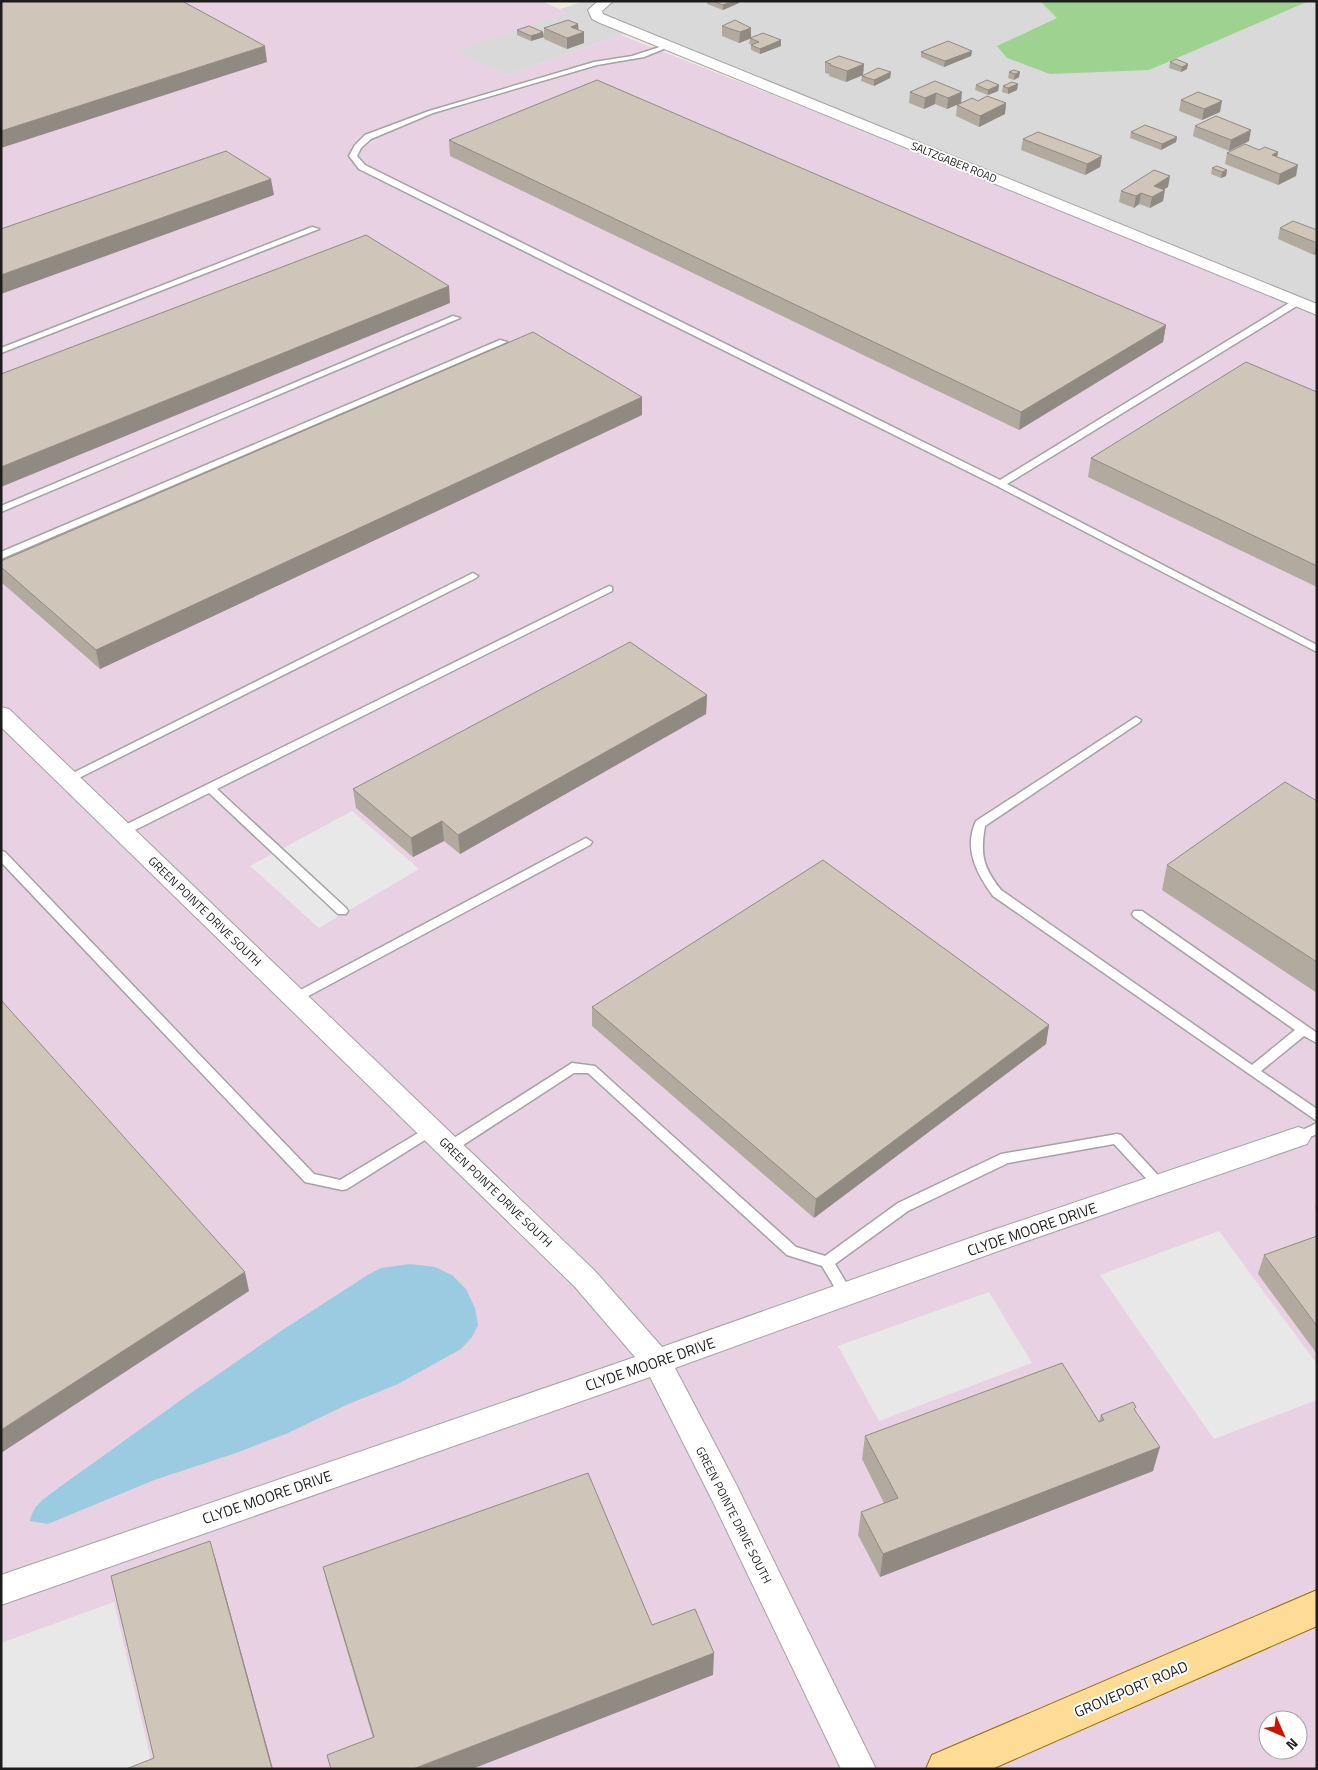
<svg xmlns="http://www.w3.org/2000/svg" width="1318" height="1770" font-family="'Titillium Web',sans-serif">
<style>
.residential{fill:#dad9d9}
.industrial{fill:#e8d1e2;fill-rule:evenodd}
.forest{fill:#9dd290}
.parking{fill:#e8e8e8}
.water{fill:#9bcbe1}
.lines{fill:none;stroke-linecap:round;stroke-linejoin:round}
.lane-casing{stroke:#a3a3a3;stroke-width:3}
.street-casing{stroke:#a3a3a3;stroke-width:2}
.primary-casing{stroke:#947100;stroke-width:2}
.lane{fill:#fff;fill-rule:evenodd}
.street{fill:#fff;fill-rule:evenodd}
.primary{fill:#ffdc95;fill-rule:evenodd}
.wall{fill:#b2a99f}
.shaded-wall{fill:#918a82}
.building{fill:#cfc5b9;stroke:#918a82}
.labels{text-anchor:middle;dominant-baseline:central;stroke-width:4;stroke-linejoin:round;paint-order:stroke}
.far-street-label{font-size:11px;fill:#1c1c1c;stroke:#fff}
.street-label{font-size:12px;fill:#1c1c1c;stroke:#fff}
.near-street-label{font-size:15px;fill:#1c1c1c;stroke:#fff}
</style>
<rect width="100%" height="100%" fill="#efebe0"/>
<polygon class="residential" points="585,1 1317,1 1317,310 632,31 507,75 455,51 567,13 560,9"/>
<path class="industrial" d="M 1,1 L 542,1 L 568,13 L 456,51 L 507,75 L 621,35 L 1317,310 L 1317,1769 L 1,1769 ZM 1268,1720 L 1298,1720 L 1298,1750 L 1268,1750 Z"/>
<polygon class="forest" points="1040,1 1309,1 1149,70 1050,74 1007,58 997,46 1057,18"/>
<g class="parking">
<polygon points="352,811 419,869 319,928 250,866"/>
<polygon points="1219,1231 1317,1364 1317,1400 1214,1439 1100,1275"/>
<polygon points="989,1292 1032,1363 879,1421 838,1346"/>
<polygon points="114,1602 153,1769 1,1769 1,1643"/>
</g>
<path class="water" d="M 410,1264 L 435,1267 L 452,1275 L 466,1289 L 475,1308 L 478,1325 L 472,1337 L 461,1349 L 398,1384 L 346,1405 L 288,1433 L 236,1453 L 154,1480 L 48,1524 L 30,1521 C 33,1505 45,1498 57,1489 L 188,1395 L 281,1331 L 366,1276 L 381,1268 Z"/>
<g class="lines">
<g class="lane-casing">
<g id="lane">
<polygon points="666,45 671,46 644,57 597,65 433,113 371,139 361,148 357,156 365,165 1000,480 1294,300 1300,300 1300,304 1007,484 1317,645 1317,652 997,486 359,169 349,156 355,145 365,135 429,111 594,62 632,56"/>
<polygon points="312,227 319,229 1,353 1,348"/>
<polygon points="453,316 460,318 1,512 1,506"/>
<polygon points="500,340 507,342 1,559 1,552"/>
<polygon points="473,573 478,576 476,578 73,781 69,783 64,779 65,777"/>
<polygon points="609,586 612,587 612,591 217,789 346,908 348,911 346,914 338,914 209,793 127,834 119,834 118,831 119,828"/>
<path d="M 1136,717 L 1141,720 L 1140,722 L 985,826 C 980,855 983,867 1001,890 L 1252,1065 L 1295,1030 L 1134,917 L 1132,914 L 1134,911 L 1142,911 L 1317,1033 L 1317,1043 L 1304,1036 L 1261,1071 L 1317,1109 L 1317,1121 L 993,896 C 977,874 963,849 976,821 Z"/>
<polygon points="586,838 592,842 590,845 299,1001 291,1001 289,998 291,995"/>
<polygon points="1,851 5,852 314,1174 340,1180 428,1127 432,1125 436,1127 438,1130 436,1133 347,1189 342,1190 305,1182 1,862"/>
<polygon points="572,1063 595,1066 796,1247 825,1256 898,1203 1001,1154 1117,1134 1121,1135 1167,1185 1166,1189 1161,1190 1156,1189 1114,1144 1008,1163 908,1211 835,1264 853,1294 851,1298 846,1300 841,1298 822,1266 787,1255 588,1073 574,1073 454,1151 450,1152 446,1151 444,1147 446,1143"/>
<polygon points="1317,1123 1317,1134 1298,1142 1294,1140 1292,1137 1294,1134"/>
</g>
</g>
<g class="street-casing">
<g id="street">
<polygon points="598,1 613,1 602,11 603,14 610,17 1317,304 1317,315 600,23 592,19 588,10"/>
<polygon points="1,707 9,709 595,1271 662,1347 984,1233 1289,1130 1298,1127 1307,1130 1311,1137 1307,1144 1004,1249 675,1368 735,1482 876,1769 841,1769 713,1502 650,1377 1,1605 1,1575 635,1357 575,1287 1,727"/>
</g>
</g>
<g class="primary-casing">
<polygon id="primary" points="1317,1590 1317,1626 992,1769 926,1769 932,1755"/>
</g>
<use href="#lane" class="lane"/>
<use href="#street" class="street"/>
<use href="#primary" class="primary"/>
</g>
<g class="wall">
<polygon points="707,1 739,1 739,3 723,10 707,4"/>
<polygon points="578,24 578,30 584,43 567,49 544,39 544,28"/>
<polygon points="722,26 751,28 751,38 781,40 781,46 760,54 751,50 751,45 752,45 749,44 750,39 739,43 722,36"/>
<polygon points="517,30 544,37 531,41 517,35"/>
<polygon points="972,51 971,56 944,67 921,57 921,52"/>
<polygon points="825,62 864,64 863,75 846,82 829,76 829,74 825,73"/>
<polygon points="1170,62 1187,69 1181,72 1169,68"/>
<polygon points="1014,70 1019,77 1014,80 1008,78 1009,72"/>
<polygon points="891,72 890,78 874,86 861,81 862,76"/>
<polygon points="935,81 961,103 947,109 935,104 924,109 909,103 910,92"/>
<polygon points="1018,84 1017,90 1008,94 1002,92 1003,86"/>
<polygon points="976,85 999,85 998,91 988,95 975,90"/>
<polygon points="1181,100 1220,112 1202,120 1179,111"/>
<polygon points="978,101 1006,103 1005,114 979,127 956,116 957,105"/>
<polygon points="1195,126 1249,141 1229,151 1193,136"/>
<polygon points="1131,132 1177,137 1176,142 1161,150 1130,138"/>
<polygon points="1023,139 1100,167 1085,175 1021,150"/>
<polygon points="449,140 1166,325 1163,342 1019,430 450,156"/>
<polygon points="1259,150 1278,152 1277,157 1296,176 1278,185 1225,164 1227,153"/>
<polygon points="1212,168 1227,170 1226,176 1221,178 1211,174"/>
<polygon points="1168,187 1164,189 1163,201 1150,208 1139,204 1134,208 1119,202 1121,191"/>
<polygon points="1280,228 1317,230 1317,253 1314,255 1278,239"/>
<polygon points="1317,392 1317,587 1088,477 1091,458"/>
<polygon points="642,415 100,669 1,582 1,561"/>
<polygon points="707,695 706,714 460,854 444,841 413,857 356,808 353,789"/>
<polygon points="1317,801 1317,993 1162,890 1167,865"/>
<polygon points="592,1007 1049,1025 1046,1044 814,1218 592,1026"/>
<polygon points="1317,1202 1317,1211 1315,1208"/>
<polygon points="1317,1236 1317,1354 1258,1274 1264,1255"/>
<polygon points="1135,1409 1153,1471 880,1577 858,1535 861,1512 884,1503 862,1459 865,1436 1099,1422 1101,1415"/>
<polygon points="323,1567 652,1625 713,1675 373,1738 329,1590"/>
</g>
<g class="shaded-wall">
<polygon points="732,1 739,1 739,3 723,10 723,5"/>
<polygon points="578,24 579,34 584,32 584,43 567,49 567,38 571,27"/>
<polygon points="751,28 751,38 739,43 740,32"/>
<polygon points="543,32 544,37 531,41 531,36"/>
<polygon points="781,40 781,46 760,54 760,49"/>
<polygon points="265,46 267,62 1,148 1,131"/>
<polygon points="972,51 971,56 944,67 945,61"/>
<polygon points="864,64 863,75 846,82 847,71"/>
<polygon points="1188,64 1187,69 1181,72 1182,67"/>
<polygon points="891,72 890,78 874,86 874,80"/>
<polygon points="1020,72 1019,77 1014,80 1015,74"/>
<polygon points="1018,84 1017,90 1008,94 1008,88"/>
<polygon points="999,85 998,91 988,95 988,90"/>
<polygon points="962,92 961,103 947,109 948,98"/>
<polygon points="936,93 935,104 924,109 925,98"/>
<polygon points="1222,101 1220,112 1202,120 1204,109"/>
<polygon points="1006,103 1005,114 979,127 980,116"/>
<polygon points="1251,130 1249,141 1229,151 1231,140"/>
<polygon points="1177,137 1176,142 1161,150 1162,144"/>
<polygon points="1278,152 1276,163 1272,155"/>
<polygon points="1102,156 1100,167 1085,175 1087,164"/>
<polygon points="1298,165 1296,176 1278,185 1280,174"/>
<polygon points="1227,170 1226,176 1221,178 1222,172"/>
<polygon points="1170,176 1168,187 1152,197 1154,186"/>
<polygon points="271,179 274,195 1,294 1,275"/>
<polygon points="1165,190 1163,201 1150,208 1152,197"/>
<polygon points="1141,193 1139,204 1134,208 1136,196"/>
<polygon points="1317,243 1317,253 1314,255"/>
<polygon points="449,286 450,303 1,487 1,467"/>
<polygon points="1166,325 1163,342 1019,430 1021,412"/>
<polygon points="642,397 642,415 100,669 96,650"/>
<polygon points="707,695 706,714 460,854 458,835"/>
<polygon points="442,821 444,841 413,857 411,838"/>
<polygon points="1049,1025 1046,1044 814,1218 816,1199"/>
<polygon points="245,1272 249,1291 1,1453 1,1430"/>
<polygon points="1160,1447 1153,1471 880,1577 883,1554"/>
<polygon points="210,1541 217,1564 273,1769 272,1769"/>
<polygon points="714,1653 713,1675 472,1769 413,1769"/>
</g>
<g class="building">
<polygon points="1,1 182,1 265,46 1,131"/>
<polygon points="713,1 732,1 723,5"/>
<polygon points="568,20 578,24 571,27 584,32 567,38 544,28"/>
<polygon points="735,20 751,28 740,32 722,26"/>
<polygon points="529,26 543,32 531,36 517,30"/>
<polygon points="763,33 781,40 760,49 751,45 759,42 750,38"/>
<polygon points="948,41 972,51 945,61 921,52"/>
<polygon points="839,56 864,64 847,71 830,65 831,64 825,62"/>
<polygon points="1176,59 1188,64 1182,67 1170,62"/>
<polygon points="878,68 891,72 874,80 862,76"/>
<polygon points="1014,70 1020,72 1015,74 1009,72"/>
<polygon points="597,80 1166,325 1021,412 449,140"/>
<polygon points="987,80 999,85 988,90 976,85"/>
<polygon points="935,81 962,92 948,98 936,93 925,98 910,92"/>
<polygon points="1012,82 1018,84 1008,88 1003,86"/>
<polygon points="1198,92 1222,101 1204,109 1181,100"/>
<polygon points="987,96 1006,103 980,116 957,105 972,98 978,101"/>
<polygon points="1216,116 1251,130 1231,140 1195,126"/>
<polygon points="1145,125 1177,137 1162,144 1131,132"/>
<polygon points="1038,132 1102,156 1087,164 1023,139"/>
<polygon points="1245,144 1259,150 1265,147 1278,152 1272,155 1298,165 1280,174 1227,153"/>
<polygon points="226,151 271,179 1,275 1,229"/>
<polygon points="1217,166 1227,170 1222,172 1212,168"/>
<polygon points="1154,170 1170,176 1154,186 1165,190 1152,197 1141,193 1136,196 1121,191"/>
<polygon points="1293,221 1317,230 1317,243 1280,228"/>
<polygon points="366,235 449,286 1,467 1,374"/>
<polygon points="533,332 642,397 96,650 1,567 1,561"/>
<polygon points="1246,362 1317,392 1317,566 1091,458"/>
<polygon points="630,642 707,695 458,835 442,821 411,838 353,789"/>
<polygon points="1285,782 1317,801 1317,962 1167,865"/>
<polygon points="823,860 1049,1025 816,1199 592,1007"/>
<polygon points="1,1000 245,1272 1,1430"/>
<polygon points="1317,1236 1317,1326 1264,1255"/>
<polygon points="1062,1363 1099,1422 1104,1420 1101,1415 1133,1402 1136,1407 1134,1409 1160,1447 883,1554 861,1512 898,1498 865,1436"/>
<polygon points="588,1473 652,1625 695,1609 714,1653 413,1769 331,1769 327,1755 374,1737 323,1567"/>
<polygon points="210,1541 272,1769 126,1769 154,1758 111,1576"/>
</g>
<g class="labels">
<g class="far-street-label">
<text transform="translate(954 162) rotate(22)">SALTZGABER ROAD</text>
</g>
<g class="street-label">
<text transform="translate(205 911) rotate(44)">GREEN POINTE DRIVE SOUTH</text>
<text transform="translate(496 1192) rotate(44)">GREEN POINTE DRIVE SOUTH</text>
<text transform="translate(734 1515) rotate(63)">GREEN POINTE DRIVE SOUTH</text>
</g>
<g class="near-street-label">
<text transform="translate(1032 1229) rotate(-19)">CLYDE MOORE DRIVE</text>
<text transform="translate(650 1364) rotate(-19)">CLYDE MOORE DRIVE</text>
<text transform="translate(267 1497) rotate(-19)">CLYDE MOORE DRIVE</text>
<text transform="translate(1131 1689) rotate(-23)">GROVEPORT ROAD</text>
</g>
</g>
<rect width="1318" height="1770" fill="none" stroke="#1c1c1c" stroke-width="5"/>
<g transform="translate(1283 1735) rotate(135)"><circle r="24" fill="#ffffff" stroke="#a4a4a4"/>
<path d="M0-4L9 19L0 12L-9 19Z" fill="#c81400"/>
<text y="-8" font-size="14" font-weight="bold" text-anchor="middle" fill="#1c1c1c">N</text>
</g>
</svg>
